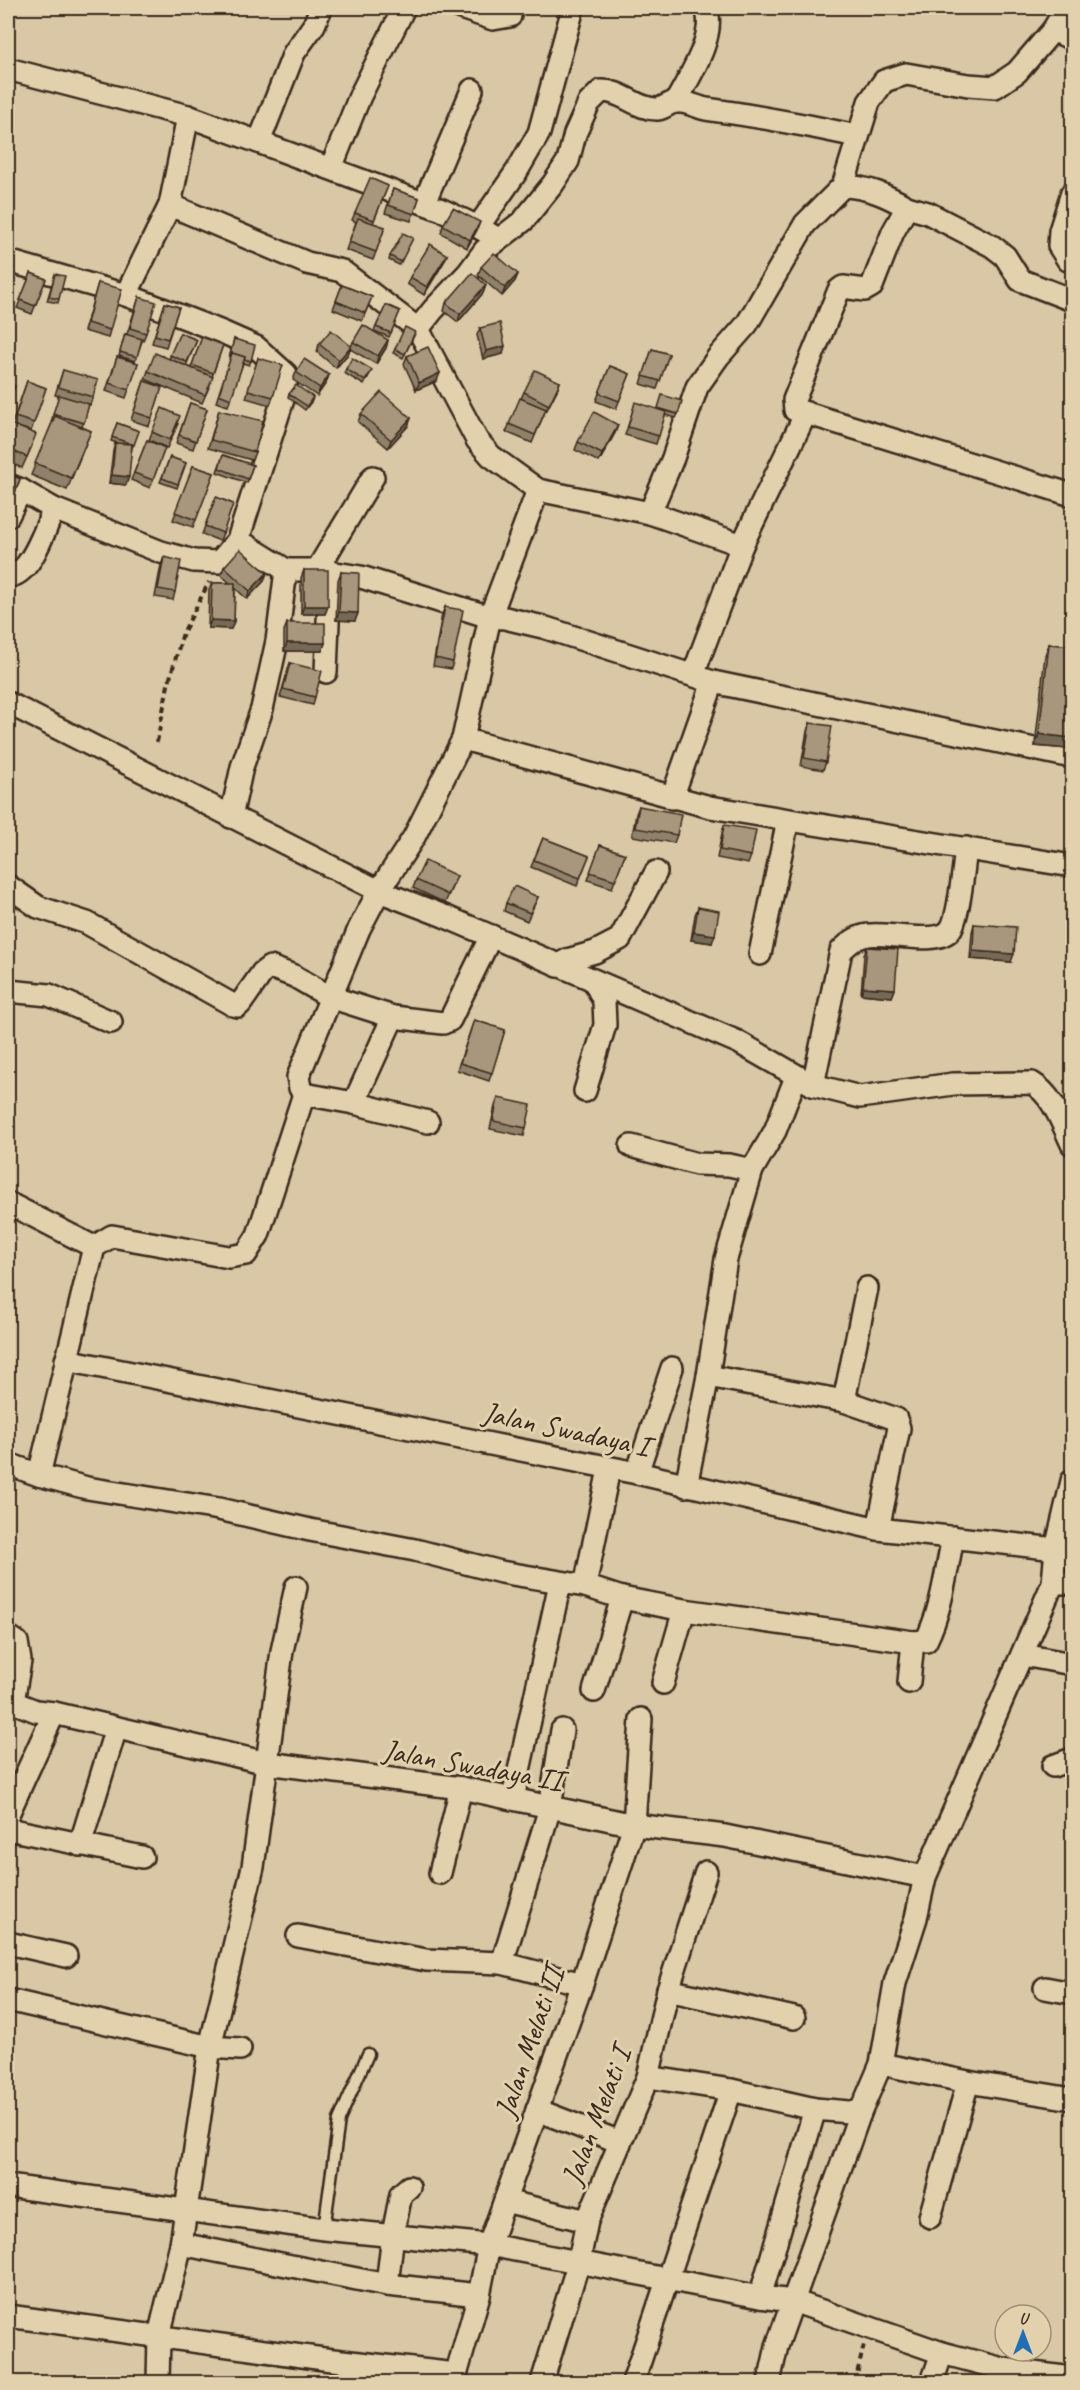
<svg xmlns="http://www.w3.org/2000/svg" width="1080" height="2390" font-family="Caveat,sans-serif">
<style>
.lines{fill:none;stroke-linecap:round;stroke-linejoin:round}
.lane-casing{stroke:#3b2a1e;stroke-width:15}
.street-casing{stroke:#3b2a1e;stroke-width:26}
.path{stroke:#3b2a1e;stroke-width:4;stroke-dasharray:6 4.5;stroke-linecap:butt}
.lane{stroke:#e3d1ae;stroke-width:10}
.street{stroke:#e3d1ae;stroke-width:21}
.wall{fill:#90826a;stroke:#3b2a1e;stroke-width:1.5}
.shaded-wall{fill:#766a56;stroke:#3b2a1e;stroke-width:1.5}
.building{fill:#a8977b;stroke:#3b2a1e;stroke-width:1.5}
.labels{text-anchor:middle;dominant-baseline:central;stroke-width:6;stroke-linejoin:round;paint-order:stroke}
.street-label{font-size:30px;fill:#3b2a1e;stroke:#e3d1ae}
</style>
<rect width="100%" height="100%" fill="#d9c7a5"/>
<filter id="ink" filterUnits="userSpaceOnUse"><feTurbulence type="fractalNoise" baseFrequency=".0167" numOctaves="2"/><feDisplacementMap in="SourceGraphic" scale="12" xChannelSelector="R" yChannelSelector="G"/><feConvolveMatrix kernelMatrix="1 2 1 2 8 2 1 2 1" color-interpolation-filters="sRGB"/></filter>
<g filter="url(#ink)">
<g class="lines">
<g class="lane-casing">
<polyline id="lane" points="324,2229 339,2120 368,2054"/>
</g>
<g class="street-casing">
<g id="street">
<polyline points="461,8 493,19 510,16 511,8"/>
<polyline points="1053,30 1072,39"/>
<polyline points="8,69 188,116 442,210 478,227 498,239"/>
<path d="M 676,102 C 689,77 717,35 706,8"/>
<polyline points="259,142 294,53 314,25 321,8"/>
<polyline points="331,168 360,96 404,8"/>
<polyline points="1072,193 1060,231 1059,246 1068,260 1072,261"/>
<polyline points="424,203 472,90"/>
<polyline points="170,205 307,263 342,271 418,329 477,440 491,456 538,490 650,513 742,545 693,675"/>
<polyline points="907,207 928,213 992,246 1005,256 1020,280 1072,300"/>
<polyline points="478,227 517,171 539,133 573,8"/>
<polyline points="8,261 126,295 222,332 256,347 286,374 286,390 238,540 286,570 317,570 361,577 490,617 505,618 543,627 713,682 1072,757"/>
<polyline points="126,295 170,205 188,116"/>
<path d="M 418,329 L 433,310 L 468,273 L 485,250 L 523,221 L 553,184 L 568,161 L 575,134 L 589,103 L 601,91 C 622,90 637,110 658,109 C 664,108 669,103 675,102 C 685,100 696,107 706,109 C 757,116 807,125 857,136"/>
<polyline points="806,413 1072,495"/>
<polyline points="8,485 21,490 8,516"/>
<polyline points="21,490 54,509"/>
<polyline points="650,513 673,458 697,387 718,357 747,324 805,224 843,186 869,102 884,81 906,74 968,85 995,87 1017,72 1053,30 1066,8"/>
<path d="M 742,545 L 806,413 L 795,410 L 794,400 L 839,290 L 843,287 L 865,290 L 872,286 L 893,232 L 907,207 C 886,195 868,187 843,186"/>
<polyline points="317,570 373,477"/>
<path d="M 8,576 C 31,576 45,528 54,509 L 161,552 L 194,561 L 219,562 L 238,540"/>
<polyline points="326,672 330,572"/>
<path d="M 8,703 L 379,891 L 444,916 L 738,1042 L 813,1085 L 860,1097 L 953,1084 L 1032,1083 C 1053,1095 1062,1123 1072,1144"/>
<polyline points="463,739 710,807 1072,866"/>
<polyline points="672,798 713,682"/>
<polyline points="231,817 242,767 262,709 277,641 286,570"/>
<polyline points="8,886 38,907 87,923 233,1005 238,1006 241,1003 262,973 270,967 294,976 330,997 393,1017"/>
<polyline points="760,954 788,820"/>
<polyline points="558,966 567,960 595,952 620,939 656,872"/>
<polyline points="8,991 49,995 111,1022"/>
<path d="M 813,1085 L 841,951 C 849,943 857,936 869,935 C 888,932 937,946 950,930 C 959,919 964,864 966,848"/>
<polyline points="585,1091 605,1025 604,1001 594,981"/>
<polyline points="304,1094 354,1103 393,1017 443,1023 450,1020 491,936"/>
<polyline points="354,1103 428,1122"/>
<polyline points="631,1146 697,1164 729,1165 752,1170"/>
<polyline points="8,1203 94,1247"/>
<polyline points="66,1360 637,1473 878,1529 1056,1549"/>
<polyline points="708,1376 844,1401 896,1419 899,1428 878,1529"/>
<polyline points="844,1401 867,1288"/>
<polyline points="8,1464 39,1475 94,1247 112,1236 229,1257 246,1254 258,1235 304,1094 300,1088 298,1077 359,929 379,891 414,837 463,739 490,617 538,490"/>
<polyline points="637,1473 672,1368"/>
<path d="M 39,1475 L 87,1488 L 219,1509 L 310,1530 L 415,1550 L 501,1572 L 585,1586 L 622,1598 L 684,1610 L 913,1642 L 926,1641 C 942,1609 946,1572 953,1537"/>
<polyline points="686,1486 708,1376 726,1259 752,1170 775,1131 796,1077"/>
<polyline points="1053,1583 1072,1583"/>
<polyline points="585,1586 609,1469"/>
<polyline points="8,1636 17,1642 20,1661 13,1702"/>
<polyline points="1023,1655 1072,1664"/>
<polyline points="909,1682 913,1642"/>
<polyline points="663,1683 684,1610"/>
<polyline points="594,1691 622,1598"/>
<polyline points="13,1702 36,1711 54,1713 267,1763 461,1788 634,1825 725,1836 925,1877"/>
<polyline points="1053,1766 1072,1759"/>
<polyline points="513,1798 560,1583"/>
<polyline points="8,1814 54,1713"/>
<polyline points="8,1829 142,1857"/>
<polyline points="80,1845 116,1728"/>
<polyline points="440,1873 461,1788"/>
<polyline points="298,1936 426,1960 502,1963 582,1984"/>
<polyline points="8,1943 66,1956"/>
<polyline points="502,1963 550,1808 562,1730"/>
<polyline points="1045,1988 1072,1993"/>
<polyline points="668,1990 794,2018"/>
<polyline points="8,2000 210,2047 253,1867 282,1651 296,1587"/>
<polyline points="881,2064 895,1983 916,1918 925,1877 1053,1583 1056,1549 1072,1481"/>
<polyline points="648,2077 731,2090 815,2109 860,2113"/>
<polyline points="537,2110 620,2142"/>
<polyline points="8,2186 324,2229 489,2245 760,2297 793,2301 942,2353 1003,2369 1072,2378"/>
<polyline points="505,2201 587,2221"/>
<polyline points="930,2217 968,2082"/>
<polyline points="181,2244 387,2285 393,2234 401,2194 409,2187"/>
<polyline points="387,2285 479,2295"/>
<polyline points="760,2297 815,2109"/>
<polyline points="8,2316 324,2359 456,2374"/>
<polyline points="158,2382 159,2336 181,2244 210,2047 240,2049"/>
<polyline points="454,2382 479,2295 489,2245 582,1984 634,1825 641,1719"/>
<polyline points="542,2382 579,2261 587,2221 648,2077 668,1990 706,1872"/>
<polyline points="633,2382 731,2090"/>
<polyline points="769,2382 777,2346 860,2113 881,2064 968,2082 1072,2099"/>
<polyline points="932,2382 942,2353"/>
</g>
</g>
<g class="path">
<polyline points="157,742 168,685 183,633 209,582"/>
<polyline points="855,2382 864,2345"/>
</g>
<use href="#lane" class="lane"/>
<use href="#street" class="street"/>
</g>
<g class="wall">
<polygon points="388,186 373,223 385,227 373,260 346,250 356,222 352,220 355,213"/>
<polygon points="393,189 419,198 411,221 385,213"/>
<polygon points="443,225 477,230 467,248 441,233"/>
<polygon points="413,238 399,265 389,260 390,256"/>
<polygon points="447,255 444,262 424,295 407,284 410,277"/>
<polygon points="481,267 518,274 515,281 502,296 478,275"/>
<polygon points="31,273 46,279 32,314 17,308"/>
<polygon points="55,274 59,299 58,303 47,301"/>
<polygon points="98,283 110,330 108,338 84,331"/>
<polygon points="342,285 372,297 362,321 333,309"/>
<polygon points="486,285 483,293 458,322 444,311 446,303"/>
<polygon points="139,297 146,333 143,341 142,341 135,361 119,356 125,334 127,334"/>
<polygon points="165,303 179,307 166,347 152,343"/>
<polygon points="386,305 400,311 389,337 374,331"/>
<polygon points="480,328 503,354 483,359 477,335"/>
<polygon points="180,333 197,340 186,366 169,359"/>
<polygon points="414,336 403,358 393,353 395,349"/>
<polygon points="202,337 223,345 212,377 210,385 202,403 145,379 148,371 191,368"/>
<polygon points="234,339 251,361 249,365 243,363 228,406 216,402 230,360 229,359"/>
<polygon points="388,340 386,348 376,364 350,349 353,342"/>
<polygon points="319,344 351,346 348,354 336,368 317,352"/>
<polygon points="652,349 669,354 657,389 641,384"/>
<polygon points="407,356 437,381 416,390 404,364"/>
<polygon points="117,357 138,363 126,398 106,391"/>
<polygon points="258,358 273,397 270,405 246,398"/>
<polygon points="610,366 630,374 616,409 596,401"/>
<polygon points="346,369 372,370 364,385 344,373"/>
<polygon points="63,370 93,397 90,405 89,404 82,427 91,431 67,490 31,475 52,423 51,422 59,396 55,395"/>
<polygon points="296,372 329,375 326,383 317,396 293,380"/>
<polygon points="27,381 46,388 31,431 14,426 32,446 22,468 8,462 8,423 12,424"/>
<polygon points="144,381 162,387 149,426 131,420"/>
<polygon points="560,382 557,390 545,412 532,443 506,432 524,392"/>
<polygon points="289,394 313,397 312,401 305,410 288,397"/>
<polygon points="190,403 207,409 193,449 176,443"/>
<polygon points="657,409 678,414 676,418 665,415 656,444 625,435 633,410"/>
<polygon points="219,410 255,452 252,460 208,448"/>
<polygon points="361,414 411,418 408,426 388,448 358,422"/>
<polygon points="117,423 139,431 132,448 126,485 109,483 113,451 115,443 117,443 111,441"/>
<polygon points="178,424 167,448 149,440 152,432"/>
<polygon points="618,425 615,433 599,462 575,450 578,442"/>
<polygon points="147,440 165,448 150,488 131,480"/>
<polygon points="223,455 253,465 247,483 217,472"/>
<polygon points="170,457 186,463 177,488 160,482"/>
<polygon points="193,466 214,473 193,527 173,520"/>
<polygon points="216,497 233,504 220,541 202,534"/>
<polygon points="164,557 175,592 173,600 155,597 161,565"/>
<polygon points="224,567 264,581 247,599 235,588 234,621 231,629 208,628 209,590 212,583 230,583 221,575"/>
<polygon points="304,570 328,606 325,614 301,614 301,578"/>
<polygon points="341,572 358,613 355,621 336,620 338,580"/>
<polygon points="445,607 453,662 451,669 433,666 442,614"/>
<polygon points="287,623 325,643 322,651 284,651 284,631"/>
<polygon points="1049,644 1072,738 1068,749 1035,746 1045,655"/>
<polygon points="290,663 315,697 313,705 280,697"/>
<polygon points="810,723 826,762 823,770 801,766 807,731"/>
<polygon points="639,806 677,835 674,843 632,836 636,814"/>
<polygon points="724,825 751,856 748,864 717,858 722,833"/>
<polygon points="543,838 589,856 577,886 531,867"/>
<polygon points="600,845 625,854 612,888 588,880"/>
<polygon points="457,876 445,903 413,888 416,880"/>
<polygon points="538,897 527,921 504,911 506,903"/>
<polygon points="698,907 712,943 691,940 695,915"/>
<polygon points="974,924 1011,962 970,959 972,932"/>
<polygon points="867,947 895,989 892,997 861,994 864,955"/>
<polygon points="474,1020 505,1030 489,1081 457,1070"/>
<polygon points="498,1098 526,1128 524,1136 490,1129 495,1106"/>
</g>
<g class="shaded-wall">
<polygon points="480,222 477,230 467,248 470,240"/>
<polygon points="447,255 444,262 424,295 427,287"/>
<polygon points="518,274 515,281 502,296 505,288"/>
<polygon points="486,285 483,293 458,322 460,314"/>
<polygon points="388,340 386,348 376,364 378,356"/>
<polygon points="351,346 348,354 336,368 339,360"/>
<polygon points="505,346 503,354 483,359 486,351"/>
<polygon points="440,373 437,381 416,390 419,383"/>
<polygon points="329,375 326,383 317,396 320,388"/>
<polygon points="560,382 557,390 546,412 549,405"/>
<polygon points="411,418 408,426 388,448 391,440"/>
<polygon points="618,425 615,433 599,462 602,454"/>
<polygon points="112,475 129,477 126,485 109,483"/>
<polygon points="20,479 16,491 8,509 8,507"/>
<polygon points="267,573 264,581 247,599 250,591"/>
<polygon points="304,606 328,606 325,614 301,614"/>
<polygon points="339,612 358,613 355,621 336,620"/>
<polygon points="211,620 234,621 231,629 208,628"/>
<polygon points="287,643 325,643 322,651 284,651"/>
<polygon points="1039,734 1072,738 1068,749 1035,746"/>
<polygon points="694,932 715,935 712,943 691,940"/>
<polygon points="973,951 1014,954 1011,962 970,959"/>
<polygon points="863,987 895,989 892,997 861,994"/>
</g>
<g class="building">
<polygon points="370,178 388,186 374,220 355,213"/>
<polygon points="393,189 419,198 414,214 388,205"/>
<polygon points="453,208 480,222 470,240 443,225"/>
<polygon points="358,218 385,227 376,252 349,242"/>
<polygon points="403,233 413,238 401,262 390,256"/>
<polygon points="430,244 447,255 427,287 410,277"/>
<polygon points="494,253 518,274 505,288 481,267"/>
<polygon points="31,273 46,279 35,306 20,300"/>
<polygon points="472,273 486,285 460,314 446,303"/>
<polygon points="55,274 65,276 59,299 49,297"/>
<polygon points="98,283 122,289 110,330 87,323"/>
<polygon points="342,285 372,297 365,313 336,301"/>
<polygon points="139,297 156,302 146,333 130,328"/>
<polygon points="165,303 179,307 168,339 155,335"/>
<polygon points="386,305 400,311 391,333 376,327"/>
<polygon points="500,323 505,346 486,351 480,328"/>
<polygon points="363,325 388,340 378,356 353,342"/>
<polygon points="405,327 415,332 405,354 395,349"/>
<polygon points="331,330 351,346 339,360 319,344"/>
<polygon points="180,333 197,340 187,362 170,355"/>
<polygon points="125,334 142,339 137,357 120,352"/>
<polygon points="202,337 223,345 213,373 192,365"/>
<polygon points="234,339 255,345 251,361 244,359 245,357 232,353 232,356 230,355"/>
<polygon points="428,347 440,373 419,383 407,356"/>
<polygon points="652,349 669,354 660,381 643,376"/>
<polygon points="155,353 213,377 205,395 148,371"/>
<polygon points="232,353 245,357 231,399 219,394"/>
<polygon points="117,357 138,363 129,390 109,383"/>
<polygon points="258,358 283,365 273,397 248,390"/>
<polygon points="352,358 372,370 365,381 346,369"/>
<polygon points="304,359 329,375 320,388 296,372"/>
<polygon points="610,366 630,374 619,401 599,393"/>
<polygon points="63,370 98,380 93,397 58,387"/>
<polygon points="535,370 560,382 549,405 524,392"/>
<polygon points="27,381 46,388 34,423 15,417"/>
<polygon points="144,381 162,387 152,418 134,412"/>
<polygon points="8,383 15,386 8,405"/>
<polygon points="296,385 313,397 307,406 289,394"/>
<polygon points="381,392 411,418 391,440 361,414"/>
<polygon points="59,395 89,404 84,423 53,414"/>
<polygon points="662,395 682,401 678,414 658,408"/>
<polygon points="520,398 546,409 535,435 509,424"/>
<polygon points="635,402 666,412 659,436 628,427"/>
<polygon points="190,403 207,409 196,441 179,435"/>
<polygon points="162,408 180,416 170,440 152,432"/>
<polygon points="219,410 263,421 255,452 211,440"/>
<polygon points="594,412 618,425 602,454 578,442"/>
<polygon points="55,416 91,431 71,478 35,463"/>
<polygon points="8,423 36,434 27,457 8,449"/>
<polygon points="117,423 139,431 134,445 112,437"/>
<polygon points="147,440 165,448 153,480 134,473"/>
<polygon points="115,443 132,444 129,477 112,475"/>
<polygon points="223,455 253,465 248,479 219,468"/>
<polygon points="170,457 186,463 178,484 162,478"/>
<polygon points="193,466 214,473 196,520 175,512"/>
<polygon points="8,473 20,479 8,507"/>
<polygon points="216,497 233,504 223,533 205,526"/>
<polygon points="240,549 267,573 250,591 224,567"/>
<polygon points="164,557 181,561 175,592 158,589"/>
<rect x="304" y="570" width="24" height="36"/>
<polygon points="341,572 359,573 358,613 339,612"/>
<polygon points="212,583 235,583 234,621 211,620"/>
<polygon points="445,607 463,610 453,662 435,658"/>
<rect x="287" y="623" width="38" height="20"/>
<polygon points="1049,644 1072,646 1072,738 1039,734"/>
<polygon points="290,663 322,671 315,697 283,689"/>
<polygon points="810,723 832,726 826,762 804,758"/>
<polygon points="639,806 681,814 677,835 635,828"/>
<polygon points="724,825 756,830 751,856 720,850"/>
<polygon points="543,838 589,856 580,878 534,860"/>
<polygon points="600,845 625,854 615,880 590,872"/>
<polygon points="425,861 457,876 448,895 416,880"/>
<polygon points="514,886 538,897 530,913 506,903"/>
<polygon points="698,907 719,911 715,935 694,932"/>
<polygon points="974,924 1016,927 1014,954 973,951"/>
<polygon points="867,947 898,949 895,989 863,987"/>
<polygon points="474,1020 505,1030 492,1073 460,1063"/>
<polygon points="498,1098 531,1105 526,1128 493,1121"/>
</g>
</g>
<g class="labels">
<g class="street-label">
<text transform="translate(566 1429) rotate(12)">Jalan Swadaya I</text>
<text transform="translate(473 1765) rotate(10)">Jalan Swadaya II</text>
<text transform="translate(529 2042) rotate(-71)">Jalan Melati II</text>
<text transform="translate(596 2116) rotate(-69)">Jalan Melati I</text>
</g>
</g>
<rect width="1080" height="2390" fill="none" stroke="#e3d1ae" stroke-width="30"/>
<rect x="15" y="15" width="1050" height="2360" fill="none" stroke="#3b2a1e" stroke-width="2" filter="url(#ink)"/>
<g transform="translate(1023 2333)"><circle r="28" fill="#e3d1ae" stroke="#a08e74" stroke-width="1.5"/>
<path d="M0-4.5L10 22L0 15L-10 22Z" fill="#1f6fb2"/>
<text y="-9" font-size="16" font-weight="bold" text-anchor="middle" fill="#3b2a1e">U</text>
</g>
</svg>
